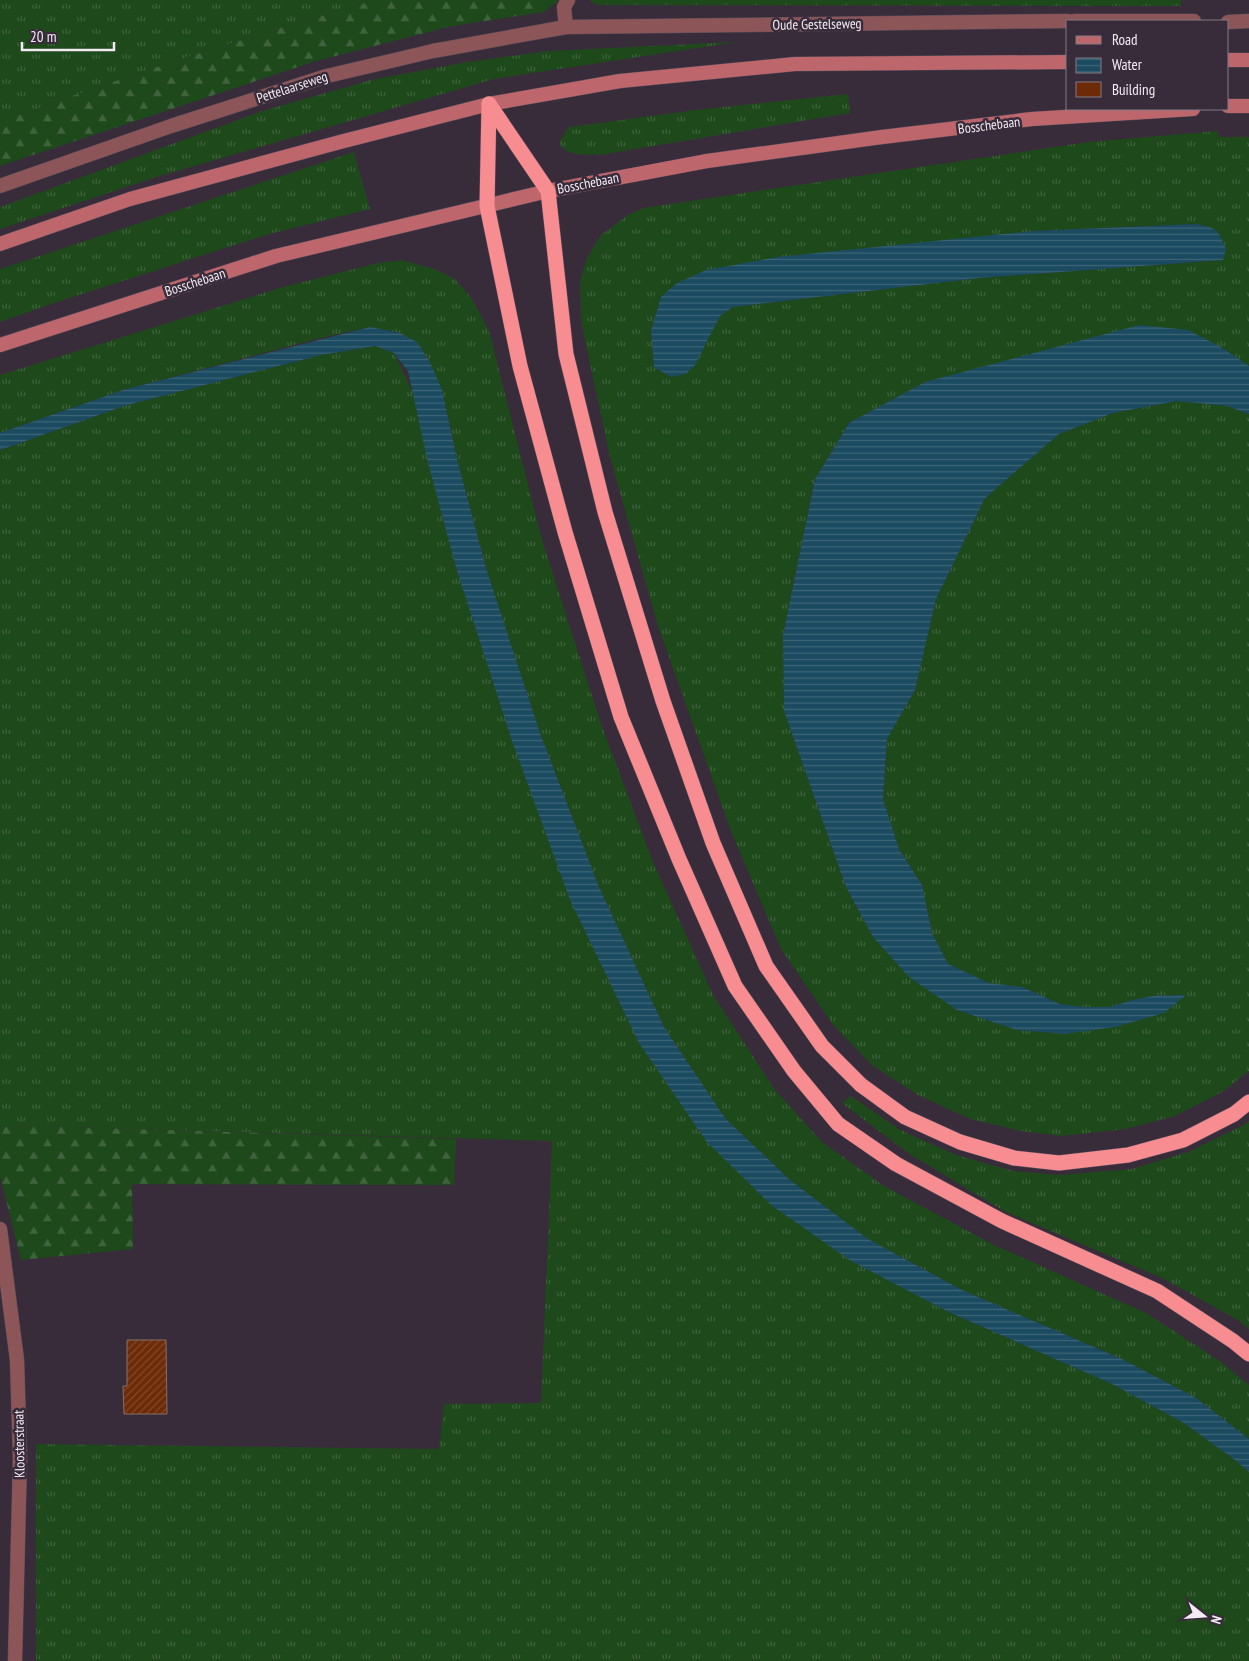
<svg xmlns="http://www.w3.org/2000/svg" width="1249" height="1661" viewBox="0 0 1249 1661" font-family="'PT Sans Narrow',sans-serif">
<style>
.grass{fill:url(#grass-tufts);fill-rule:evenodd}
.forest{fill:url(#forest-firs)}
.water{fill:url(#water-rules)}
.building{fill:url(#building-hatch);stroke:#857067}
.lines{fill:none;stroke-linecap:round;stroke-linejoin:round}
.minor-casing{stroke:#564b58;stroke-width:15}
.secondary-casing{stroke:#564b58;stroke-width:15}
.motorway-casing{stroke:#564b58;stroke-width:16}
.minor{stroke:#8c5557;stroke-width:14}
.secondary{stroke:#bd676c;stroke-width:14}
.motorway{stroke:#f78c91;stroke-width:15}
.labels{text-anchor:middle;stroke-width:5;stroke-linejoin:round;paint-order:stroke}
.street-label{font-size:14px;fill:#f3ebf4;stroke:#382c3a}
</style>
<defs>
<pattern id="grass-tufts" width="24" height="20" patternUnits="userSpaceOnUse" patternTransform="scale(1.25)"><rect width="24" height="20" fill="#1e491b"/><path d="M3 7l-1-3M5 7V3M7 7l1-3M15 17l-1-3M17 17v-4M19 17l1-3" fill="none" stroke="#3f633d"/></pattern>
<pattern id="forest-firs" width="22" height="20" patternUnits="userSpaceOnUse" patternTransform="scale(1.25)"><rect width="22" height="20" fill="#1e491b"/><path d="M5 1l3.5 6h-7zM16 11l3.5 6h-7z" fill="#3f633d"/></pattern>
<pattern id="water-rules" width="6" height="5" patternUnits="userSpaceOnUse" patternTransform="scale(1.25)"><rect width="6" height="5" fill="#1b4b60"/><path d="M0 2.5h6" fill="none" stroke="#3d6577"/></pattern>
<pattern id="building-hatch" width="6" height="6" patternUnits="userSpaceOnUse" patternTransform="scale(1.25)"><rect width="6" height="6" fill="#6c2a07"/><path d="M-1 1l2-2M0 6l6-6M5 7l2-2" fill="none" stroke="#81492c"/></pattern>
</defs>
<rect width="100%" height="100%" fill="#382c3a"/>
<g class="grass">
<path d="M0,0H376C249,36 124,76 0,122Z"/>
<polygon points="589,0 1181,0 1180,6 597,5"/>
<polygon points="737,42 494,79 153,178 0,229 0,207 262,111 371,80 467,62 548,51"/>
<path d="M848,94L850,113L600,155C585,154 567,157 559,143L569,127L696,110Z"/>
<path d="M1218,131L1219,137H1249V366L1221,347L925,382L849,423L815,479L783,635L784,711L846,887L873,937L957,1010L1018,1030L1065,1034L1185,995L1153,996L1132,1000L1110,1007H1081L1060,1004L1022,987L989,983L948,964L932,933L922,885L899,849L883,799L887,739L915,690L936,599L985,498L1059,434L1113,413L1177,401L1227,406L1249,414V1071L1222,1092L1175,1116L1126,1129L1061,1136L1021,1131L970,1119L918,1095L873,1066L834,1026L781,949L731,831L658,626L610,457L581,321L580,281L587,258L601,235L628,215L643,208L1088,142ZM1196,224L1210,227L1226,249L1222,260L979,278L733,307L720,316L712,331L671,377L654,367L651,331L661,297L677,283L1034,231Z"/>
<polygon points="354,152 370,209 269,234 51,304 0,322 0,269"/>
<polygon points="402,260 434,269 455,279 472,299 489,331 542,540 601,724 653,862 713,995 775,1090 822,1142 884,1186 994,1245 1146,1313 1221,1362 1249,1385 1249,1439 1196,1398 1124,1360 962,1290 868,1239 790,1180 725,1118 664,1027 599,887 540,733 486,568 457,459 442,390 400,333 370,327 317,339 123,390 0,433 0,375 283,287 378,263"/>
<polygon points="375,346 394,353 414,395 457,571 639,1043 851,1261 951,1313 1112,1384 1184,1423 1235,1460 1249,1472 1249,1661 36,1661 36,1444 439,1449 444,1404 541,1403 552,1141 0,1125 0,450 127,405 321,355"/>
<polygon points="851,1096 900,1130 956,1155 1013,1171 1059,1175 1132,1169 1188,1152 1242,1126 1249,1121 1249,1329 1238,1320 1162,1278 1006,1212 908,1153 842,1103"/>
</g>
<g class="forest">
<path d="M376,0H559L544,12L452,26L316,61L0,166V122C124,76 249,36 376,0Z"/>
<polygon points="0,1125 456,1139 454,1185 132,1184 133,1249 21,1260 0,1176"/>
</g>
<g class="water">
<path d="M1196,224C1217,228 1218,229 1226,249L1223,260L979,278L733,307L720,316L695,365L686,374L671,377L654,367L651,331L661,297L677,283L706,270L777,257L1034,231Z"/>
<polygon points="1139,325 1188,330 1221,347 1249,366 1249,414 1227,406 1177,401 1113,413 1059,434 985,498 936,599 915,690 887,739 883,799 899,849 922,885 932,933 948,964 989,983 1022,987 1060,1004 1081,1007 1110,1007 1132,1000 1153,996 1186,995 1164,1013 1115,1027 1065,1034 1017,1030 957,1010 909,977 873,937 846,887 784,711 783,635 815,479 849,423 925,382"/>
<polygon points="370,327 400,333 417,342 430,362 442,390 457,459 486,568 540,733 599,887 664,1027 725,1118 790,1180 868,1239 962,1290 1124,1360 1196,1398 1249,1439 1249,1472 1235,1460 1184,1423 1112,1384 951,1313 851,1261 771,1205 706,1141 639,1043 570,900 512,741 457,571 428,463 408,371 394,353 375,346 321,355 127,405 0,450 0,433 123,390"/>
</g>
<polygon class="building" points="127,1340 166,1340 167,1414 124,1414 123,1386 127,1386"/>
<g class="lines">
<defs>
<g id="minor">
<polyline points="1074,21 1194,21"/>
<polyline points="1228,22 1249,21"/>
<polyline points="566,27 564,7 568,0"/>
<polyline points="0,186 171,126 327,76 433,51 566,27 1068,21"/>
<polyline points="0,1229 17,1360 20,1458 15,1661"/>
</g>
<g id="secondary">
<polyline points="1228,60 1249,60"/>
<polyline points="1228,106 1249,106"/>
<polyline points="0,244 130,199 340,142 489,104 620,81 795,64 1068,62"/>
<polyline points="0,345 276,256 548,191 707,161 882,137 1032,119 1193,109"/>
</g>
<g id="motorway">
<polyline points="489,104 487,206 520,366 565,532 621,717 679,859 735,986 794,1071 838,1124 896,1164 1002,1221 1157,1291 1233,1341 1249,1354"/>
<polyline points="489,104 548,191 566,354 605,512 663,701 713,843 766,966 822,1046 861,1085 905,1117 960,1142 1014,1158 1059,1163 1128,1155 1183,1140 1234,1114 1249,1102"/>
</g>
</defs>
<use href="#minor" class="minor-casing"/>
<use href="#secondary" class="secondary-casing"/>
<use href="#motorway" class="motorway-casing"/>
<use href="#minor" class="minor"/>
<use href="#secondary" class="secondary"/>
<use href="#motorway" class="motorway"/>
</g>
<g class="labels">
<g class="street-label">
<text transform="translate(817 24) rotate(-1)" y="5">Oude Gestelseweg</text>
<text transform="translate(292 87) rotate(-18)" y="5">Pettelaarseweg</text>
<text transform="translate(989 125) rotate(-7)" y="5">Bosschebaan</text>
<text transform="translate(588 183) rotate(-11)" y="5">Bosschebaan</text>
<text transform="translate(195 282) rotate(-18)" y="5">Bosschebaan</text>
<text transform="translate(19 1444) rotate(-91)" y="5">Kloosterstraat</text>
</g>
</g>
<rect x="1066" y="20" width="162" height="90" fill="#382c3a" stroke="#837884"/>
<rect x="1076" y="36" width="25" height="8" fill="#bd676c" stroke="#837884"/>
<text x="1112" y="45" font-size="15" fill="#f3ebf4">Road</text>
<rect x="1076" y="58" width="25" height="15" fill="url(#water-rules)" stroke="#837884"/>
<text x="1112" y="70" font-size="15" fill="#f3ebf4">Water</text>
<rect x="1076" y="82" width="25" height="15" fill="#6c2a07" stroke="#837884"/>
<text x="1112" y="95" font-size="15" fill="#f3ebf4">Building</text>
<g transform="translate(1204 1616) rotate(107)" stroke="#382c3a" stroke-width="4" paint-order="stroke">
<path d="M0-4L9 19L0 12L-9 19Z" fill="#f3ebf4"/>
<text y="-8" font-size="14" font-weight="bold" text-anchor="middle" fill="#f3ebf4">N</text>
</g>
<path d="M22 42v8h92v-8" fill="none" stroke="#f3ebf4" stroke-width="2.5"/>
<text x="30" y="42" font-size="15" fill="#f3ebf4" stroke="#382c3a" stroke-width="4" paint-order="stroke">20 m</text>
</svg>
